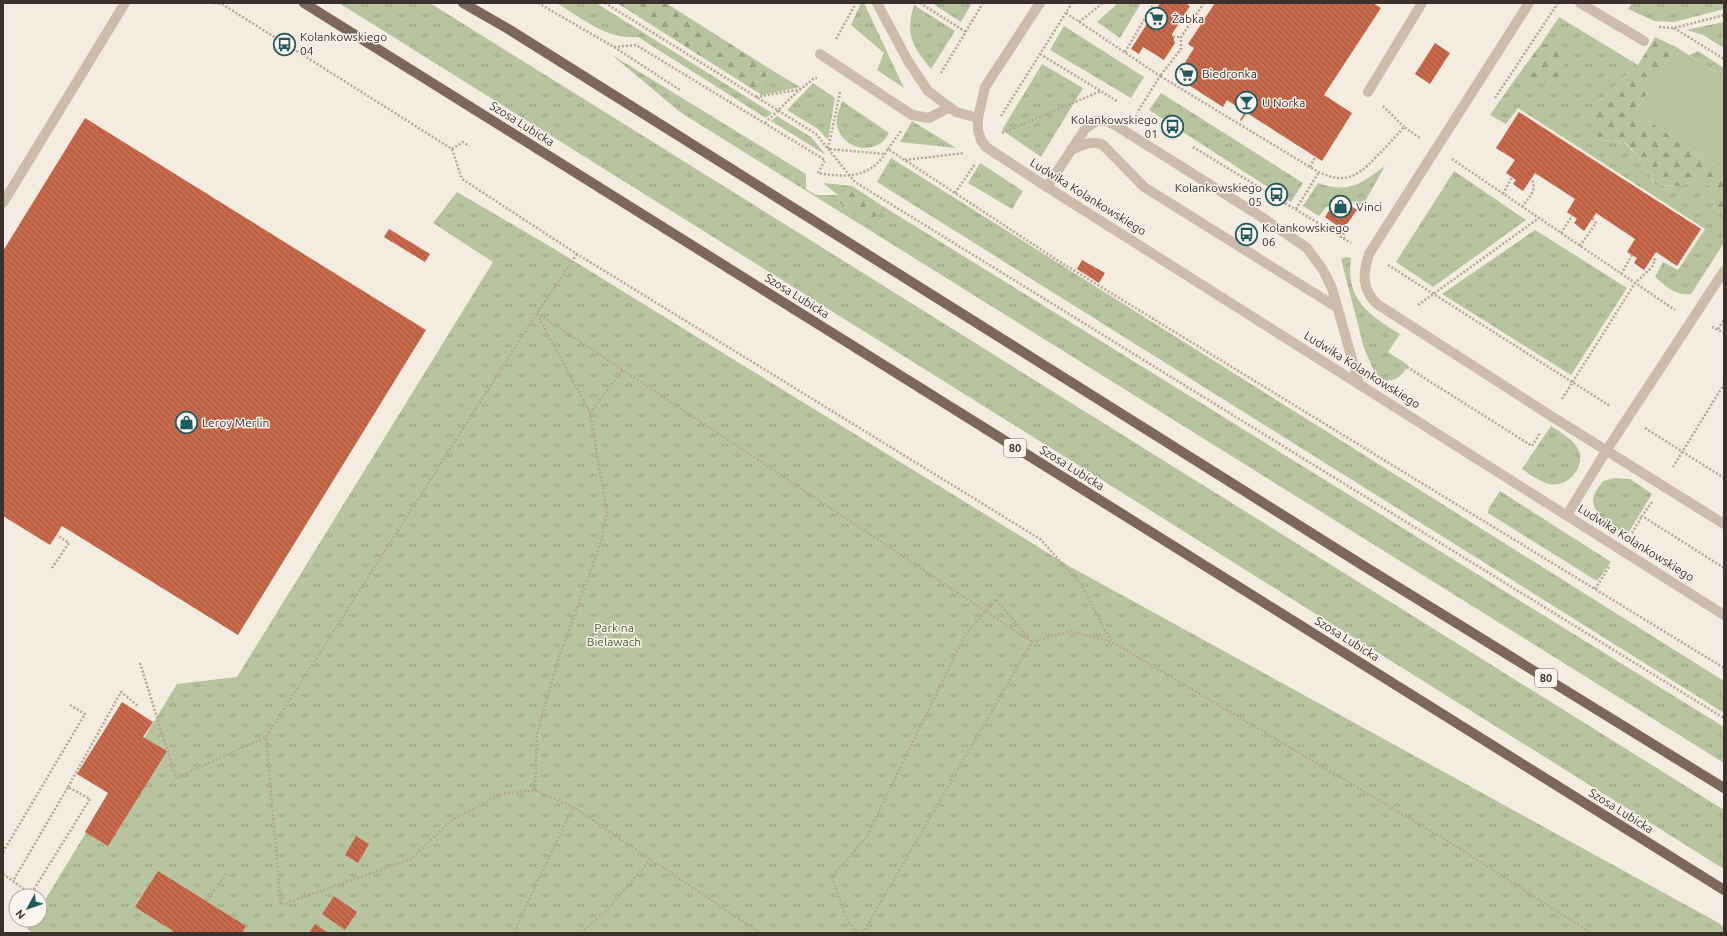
<svg xmlns="http://www.w3.org/2000/svg" width="1727" height="936" viewBox="0 0 1727 936" font-family="Ubuntu,sans-serif">
<style>
.grass{fill:url(#grass-tufts)}
.forest{fill:url(#forest-firs)}
.pitch{fill:#b8c4a0}
.building{fill:url(#building-back-hatch)}
.lines{fill:none;stroke-linecap:round;stroke-linejoin:round}
.path{stroke:#b9a596;stroke-width:2.5;stroke-dasharray:2 2;stroke-linecap:butt}
.minor{stroke:#cdbbac;stroke-width:10}
.major{stroke:#7d675c;stroke-width:10}
.labels{text-anchor:middle;stroke-width:3;stroke-linejoin:round;paint-order:stroke}
.shield{fill:#fbf5ee;stroke:#756b66;stroke-width:1}
.shield-label{font-size:11px;font-weight:bold;fill:#3b302b}
.poi-label{font-size:12px;fill:#3b302b;stroke:#fbf5ee;text-anchor:start}
.street-label{font-size:12px;fill:#3b302b;stroke:#fbf5ee}
.park-label{font-size:12px;fill:#4a5a2e;stroke:#fbf5ee}
</style>
<defs>
<pattern id="grass-tufts" width="24" height="20" patternUnits="userSpaceOnUse"><rect width="24" height="20" fill="#b8c4a0"/><path d="M3 7l-1-3M5 7V3M7 7l1-3M15 17l-1-3M17 17v-4M19 17l1-3" fill="none" stroke="#97a083"/></pattern>
<pattern id="forest-firs" width="22" height="20" patternUnits="userSpaceOnUse"><rect width="22" height="20" fill="#b8c4a0"/><path d="M5 1l3.5 6h-7zM16 11l3.5 6h-7z" fill="#97a083"/></pattern>
<pattern id="building-back-hatch" width="6" height="6" patternUnits="userSpaceOnUse"><rect width="6" height="6" fill="#c8694b"/><path d="M-1 5l2 2M0 0l6 6M5-1l2 2" fill="none" stroke="#a4573f"/></pattern>
</defs>
<rect width="100%" height="100%" fill="#f4ebe1"/>
<g class="grass">
<polygon points="339,3 430,3 1724,810 1724,869"/>
<path d="M557,3H596L772,113L766,118L638,37C608,40 581,18 557,3Z"/>
<polygon points="861,3 864,3 904,88 877,70 884,53 851,25"/>
<polygon points="932,3 972,3 961,22"/>
<polygon points="1118,3 1141,3 1120,38 1097,22"/>
<polygon points="1632,3 1724,3 1724,9 1674,22 1654,21 1628,9"/>
<path d="M914,5L955,31L931,69C912,46 905,34 914,5Z"/>
<path d="M1559,17L1638,65L1596,104L1600,140L1624,142L1641,160L1656,185L1680,186L1697,180L1710,186L1715,208L1724,216V243L1691,294C1675,296 1667,287 1655,277L1663,262L1678,270L1705,229L1518,108L1506,124L1490,115L1518,75L1523,79L1559,44H1541Z"/>
<polygon points="1724,22 1724,48 1703,35 1686,30"/>
<polygon points="1064,26 1144,77 1131,98 1050,50"/>
<polygon points="1698,51 1724,68 1724,77 1689,55"/>
<polygon points="612,55 806,174 806,189 816,195 838,195 823,183 852,186 839,202 871,226 881,205 1724,727 1724,763 680,112"/>
<polygon points="1042,64 1083,88 1041,157 1002,130"/>
<polygon points="770,69 800,87 762,95 757,92"/>
<polygon points="813,83 835,98 828,140 818,129 787,110"/>
<polygon points="1161,93 1303,183 1291,202 1149,110"/>
<path d="M842,101L889,133C878,157 841,150 837,125C835,118 840,108 842,101Z"/>
<polygon points="777,116 811,137 826,155 771,121"/>
<polygon points="912,121 956,148 900,142"/>
<polygon points="891,158 1724,681 1724,713 877,182"/>
<polygon points="980,163 1023,191 1012,209 968,183"/>
<path d="M1385,166L1362,207L1349,200L1326,207L1319,216L1303,206L1318,183C1349,194 1361,184 1385,166Z"/>
<polygon points="1454,171 1526,220 1433,287 1396,262"/>
<polygon points="457,192 551,247 1069,566 1717,922 1724,927 1724,933 33,933 27,929 33,920 40,920 40,908 177,684 237,677 493,262 433,223"/>
<polygon points="1535,230 1627,288 1571,375 1442,294"/>
<path d="M1346,257L1351,258C1345,299 1369,315 1400,334L1388,352L1408,365C1403,376 1393,384 1381,379L1373,369L1364,348L1341,259Z"/>
<path d="M1551,426C1561,433 1577,441 1580,454C1583,472 1563,490 1546,483C1538,480 1529,474 1522,469Z"/>
<path d="M1615,478L1630,479L1652,494L1627,535C1615,527 1593,517 1593,500C1593,493 1600,486 1603,481Z"/>
<polygon points="1500,491 1611,562 1597,581 1488,513 1489,508"/>
</g>
<g class="forest">
<polygon points="617,3 666,3 770,69 757,92"/>
<polygon points="1655,37 1676,47 1635,112 1724,171 1724,216 1715,208 1710,186 1697,180 1680,186 1656,185 1641,160 1625,142 1600,140 1590,124 1596,104 1638,65"/>
<polygon points="1541,44 1559,44 1566,57 1562,74 1545,83 1523,79 1518,75"/>
<polygon points="852,186 881,205 871,227 839,202"/>
</g>
<polygon class="pitch" points="1676,47 1724,77 1724,171 1635,112"/>
<g class="building">
<polygon points="1160,3 1185,3 1190,6 1172,34 1175,43 1164,60 1143,47 1139,54 1131,49"/>
<polygon points="1215,3 1373,3 1381,8 1324,95 1352,113 1322,161 1247,113 1241,121 1240,120 1245,112 1227,100 1223,107 1176,77 1194,48 1188,44"/>
<polygon points="1435,43 1450,53 1430,84 1415,74"/>
<polygon points="1519,112 1701,229 1677,266 1656,252 1644,270 1634,263 1637,258 1627,252 1635,239 1596,213 1584,231 1574,223 1577,219 1567,212 1575,199 1535,173 1523,191 1513,184 1516,180 1506,173 1515,160 1496,148"/>
<polygon points="85,118 426,330 238,635 62,526 50,545 3,516 3,251"/>
<polygon points="1349,205 1357,210 1347,224 1339,227 1325,217 1330,209"/>
<polygon points="389,229 430,254 425,262 384,237"/>
<polygon points="1082,260 1105,273 1099,283 1077,269"/>
<polygon points="122,702 153,722 143,737 167,751 108,846 85,832 108,793 77,774"/>
<polygon points="356,836 369,844 358,863 345,855"/>
<polygon points="158,871 246,926 242,933 172,933 173,931 135,907"/>
<polygon points="334,896 357,912 345,930 322,914"/>
<polygon points="315,924 328,933 309,933"/>
</g>
<g class="lines">
<g class="path">
<polyline points="214,3 222,4 452,149 463,142 469,146"/>
<polyline points="538,3 614,47 680,90"/>
<polyline points="605,3 816,134 855,182 1724,718"/>
<polyline points="920,3 966,32"/>
<path d="M1204,3L1181,37V49L1160,76L1310,167C1340,185 1354,181 1377,156C1386,147 1395,137 1404,127L1420,138"/>
<polyline points="1066,13 1160,76 1137,113"/>
<polyline points="1079,22 1103,3"/>
<polyline points="1659,27 1674,28 1724,15"/>
<polyline points="1674,28 1724,59"/>
<polyline points="1173,37 1181,37"/>
<polyline points="836,39 856,3"/>
<path d="M614,47L636,45L825,160L818,173C847,178 872,178 888,149L1057,260L1724,668"/>
<polyline points="1125,52 1154,3"/>
<polyline points="1040,54 1117,101"/>
<polyline points="941,73 983,3"/>
<polyline points="840,92 828,149 885,154"/>
<polyline points="756,97 801,89 813,79 817,78"/>
<polyline points="1495,98 1558,3"/>
<polyline points="1383,106 1404,127"/>
<polyline points="1001,116 1072,3"/>
<polyline points="765,123 800,89"/>
<polyline points="1002,133 1101,91"/>
<polyline points="1193,147 1351,243"/>
<polyline points="452,149 462,179 577,254 1040,539 1080,583 1111,641"/>
<polyline points="888,149 901,131"/>
<polyline points="1452,159 1675,310"/>
<polyline points="905,160 964,153"/>
<polyline points="1310,167 1315,157"/>
<polyline points="955,193 975,164"/>
<polyline points="1503,194 1512,177"/>
<path d="M1522,207C1529,197 1537,191 1532,179"/>
<polyline points="1296,209 1319,172"/>
<polyline points="1343,225 1344,238"/>
<polyline points="1561,233 1572,216"/>
<polyline points="1580,246 1596,223 1592,218"/>
<polyline points="577,254 537,313 266,737 281,905 411,859 453,819 502,794 535,790 573,807 760,933"/>
<polyline points="1388,265 1610,406"/>
<polyline points="1621,274 1632,255"/>
<polyline points="1418,305 1539,218"/>
<polyline points="537,313 1032,642"/>
<polyline points="1712,327 1724,333"/>
<polyline points="1718,329 1724,320"/>
<polyline points="1407,367 1532,446 1540,433"/>
<polyline points="1562,399 1635,283 1652,267 1655,260 1652,257"/>
<polyline points="590,413 623,370"/>
<polyline points="1645,428 1724,478"/>
<polyline points="1673,467 1724,384"/>
<polyline points="1652,502 1642,516 1724,568"/>
<polyline points="1632,533 1642,516"/>
<polyline points="52,568 69,543 57,535"/>
<polyline points="1595,589 1609,567"/>
<polyline points="140,663 176,778 266,737"/>
<polyline points="68,787 121,692 138,706"/>
<polyline points="535,790 537,733 559,657 601,542 607,512 590,413 537,314"/>
<polyline points="3,852 85,714 70,705"/>
<polyline points="3,874 31,894 90,799 68,787 13,881"/>
<polyline points="206,901 228,872"/>
<polyline points="517,933 517,925 573,807"/>
<polyline points="581,933 608,909 650,860"/>
<polyline points="857,933 846,918 832,877 866,838 965,635 996,599 1029,639"/>
<polyline points="863,933 1032,642 1071,631 1112,642 1451,843 1591,933"/>
</g>
<g class="minor">
<polyline points="877,3 908,61 928,91 956,112 978,118"/>
<polyline points="1040,3 985,87 978,118 978,130 981,140 986,147 1047,187 1724,615"/>
<path d="M1529,3L1369,254C1363,274 1361,288 1377,304L1551,416L1724,524"/>
<polyline points="1580,3 1644,41"/>
<polyline points="820,54 912,115 929,118 950,107"/>
<polyline points="1368,92 1422,3"/>
<path d="M1071,150C1081,146 1092,139 1103,145L1144,187L1338,308"/>
<polyline points="1047,187 1085,129 1096,121 1107,121 1115,125 1260,216 1307,248 1323,270 1332,288 1359,384"/>
<polyline points="3,203 125,3"/>
<polyline points="1567,515 1606,451 1724,271"/>
</g>
<g class="major">
<polyline points="304,3 1724,890"/>
<polyline points="463,3 510,30 1367,568 1724,788"/>
</g>
</g>
<defs>
<symbol id="supermarket-ring" viewBox="-11 -11 22 22"><circle r="9.5" fill="#fbf5ee" stroke="#1f5a5e" stroke-width="1.5"/><path d="M-6-5.5h2.5l.6 2H6L4.5 2H-2.5L-4.4-4H-6ZM-1.5 3.2a1.3 1.3 0 1 0 .1 0ZM3 3.2a1.3 1.3 0 1 0 .1 0Z" fill="#1f5a5e"/></symbol>
<symbol id="bus-ring" viewBox="-11 -11 22 22"><circle r="9.5" fill="#fbf5ee" stroke="#1f5a5e" stroke-width="1.5"/><path d="M-5-6H5V4H4V6H2V4H-2V6H-4V4H-5ZM-3.5-4V0h7V-4ZM-3.5 1.2v1.5H-2V1.2ZM2 1.2v1.5H3.5V1.2Z" fill="#1f5a5e"/></symbol>
<symbol id="bar-ring" viewBox="-11 -11 22 22"><circle r="9.5" fill="#fbf5ee" stroke="#1f5a5e" stroke-width="1.5"/><path d="M-6-5H6L.8 .8V4.5H3.5V6h-7V4.5H-.8V.8Z" fill="#1f5a5e"/></symbol>
<symbol id="shop-ring" viewBox="-11 -11 22 22"><circle r="9.5" fill="#fbf5ee" stroke="#1f5a5e" stroke-width="1.5"/><path d="M-5-2.5h2.3a2.7 3.5 0 0 1 5.4 0H5L5.5 6h-11ZM-1.5-2.5h3a1.5 2.3 0 0 0-3 0Z" fill="#1f5a5e"/></symbol>
</defs>
<g fill-rule="evenodd">
<use href="#supermarket-ring" x="1144" y="6" width="25" height="25"/>
<use href="#bus-ring" x="272" y="32" width="25" height="25"/>
<use href="#supermarket-ring" x="1174" y="62" width="25" height="25"/>
<use href="#bar-ring" x="1234" y="90" width="25" height="25"/>
<use href="#bus-ring" x="1160" y="114" width="25" height="25"/>
<use href="#bus-ring" x="1264" y="182" width="25" height="25"/>
<use href="#shop-ring" x="1328" y="194" width="25" height="25"/>
<use href="#bus-ring" x="1234" y="222" width="25" height="25"/>
<use href="#shop-ring" x="174" y="410" width="25" height="25"/>
</g>
<g class="labels">
<g class="shield">
<rect x="1004" y="439" width="22" height="18" rx="3"/>
<rect x="1535" y="669" width="22" height="18" rx="3"/>
</g>
<g class="shield-label">
<text x="1015" y="452">80</text>
<text x="1546" y="682">80</text>
</g>
<g class="poi-label">
<text x="1172" y="23">Żabka</text>
<text x="300" y="41">Kolankowskiego<tspan x="300" dy="14">04</tspan></text>
<text x="1202" y="78">Biedronka</text>
<text x="1262" y="107">U Norka</text>
<text x="1158" y="124" text-anchor="end">Kolankowskiego<tspan x="1158" dy="14">01</tspan></text>
<text x="1262" y="192" text-anchor="end">Kolankowskiego<tspan x="1262" dy="14">05</tspan></text>
<text x="1356" y="211">Vinci</text>
<text x="1262" y="232">Kolankowskiego<tspan x="1262" dy="14">06</tspan></text>
<text x="202" y="427">Leroy Merlin</text>
</g>
<g class="street-label">
<text transform="translate(522 124) rotate(32)" y="4">Szosa Lubicka</text>
<text transform="translate(1088 197) rotate(32)" y="4">Ludwika Kolankowskiego</text>
<text transform="translate(797 296) rotate(32)" y="4">Szosa Lubicka</text>
<text transform="translate(1362 370) rotate(32)" y="4">Ludwika Kolankowskiego</text>
<text transform="translate(1072 468) rotate(32)" y="4">Szosa Lubicka</text>
<text transform="translate(1636 543) rotate(32)" y="4">Ludwika Kolankowskiego</text>
<text transform="translate(1347 639) rotate(32)" y="4">Szosa Lubicka</text>
<text transform="translate(1621 811) rotate(32)" y="4">Szosa Lubicka</text>
</g>
<g class="park-label">
<text x="614" y="632">Park na<tspan x="614" dy="14">Bielawach</tspan></text>
</g>
</g>
<rect width="1727" height="936" fill="none" stroke="#3b302b" stroke-width="8"/>
<g transform="translate(28 908) rotate(230)"><circle r="19" fill="#fbf5ee" stroke="#aea6a0"/>
<path d="M0-3L7 15L0 10L-7 15Z" fill="#1f5a5e"/>
<text y="-6" font-size="11" font-weight="bold" text-anchor="middle" fill="#3b302b">N</text>
</g>
</svg>
